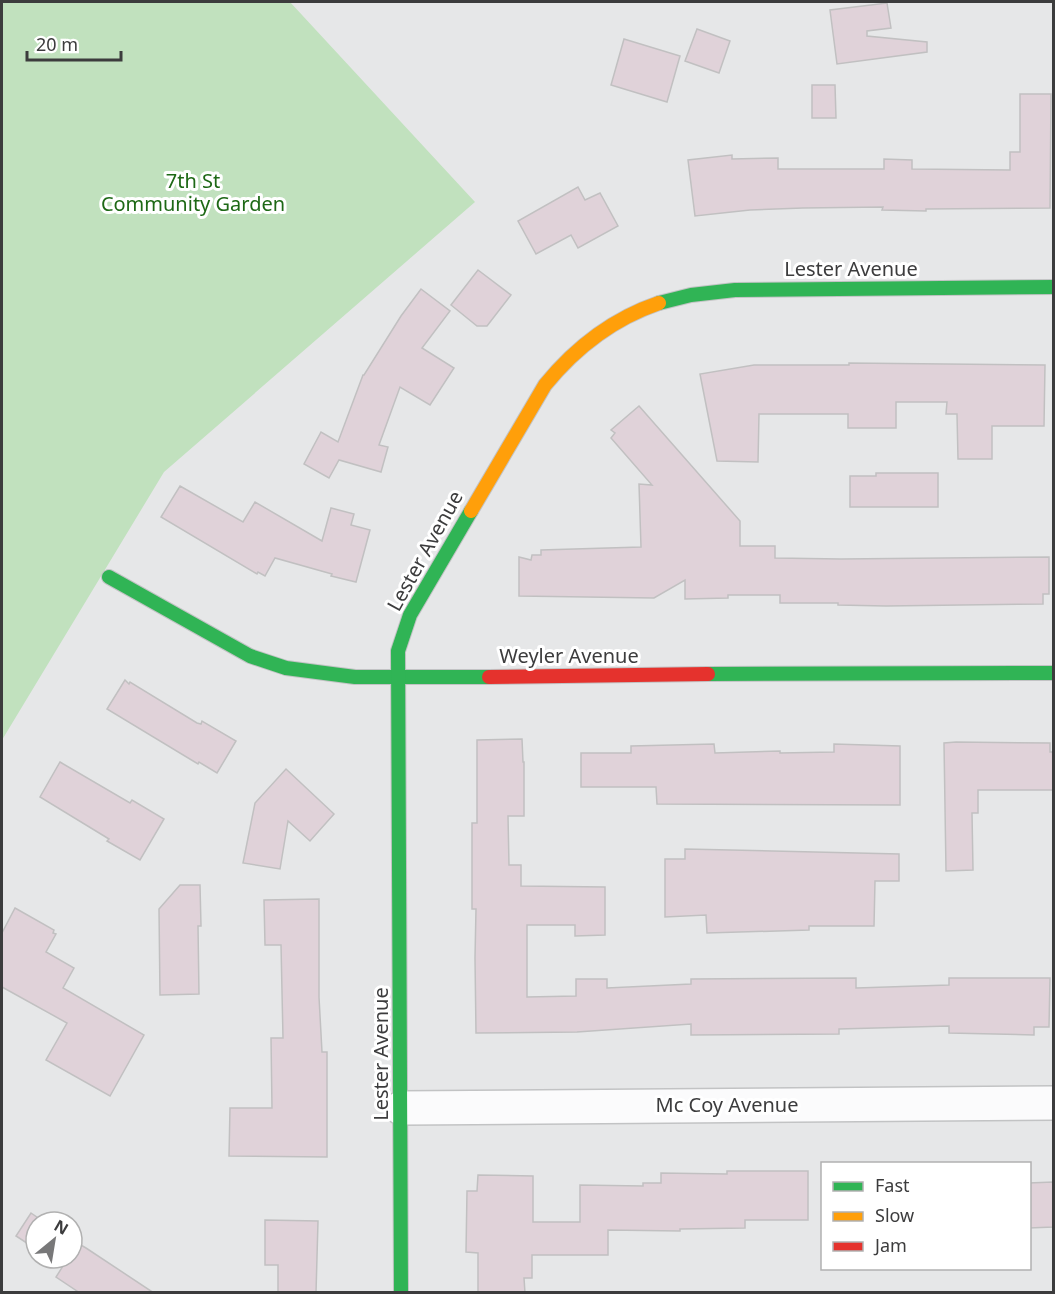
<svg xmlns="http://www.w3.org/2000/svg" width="1055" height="1294" viewBox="0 0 1055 1294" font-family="'Noto Sans',sans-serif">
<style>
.green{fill:#c1e1be}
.building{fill:#e0d2d9;stroke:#c1c0c1;stroke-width:1.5}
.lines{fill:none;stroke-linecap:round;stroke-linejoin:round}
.street-casing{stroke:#c2c3c4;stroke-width:36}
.fast-casing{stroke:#c2c3c4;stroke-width:16}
.slow-casing{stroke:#c2c3c4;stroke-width:16}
.jam-casing{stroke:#c2c3c4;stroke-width:16}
.street{stroke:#fbfbfc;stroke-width:33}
.fast{stroke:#30b455;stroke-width:14}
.slow{stroke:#ff9f0a;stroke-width:14}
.jam{stroke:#e5322d;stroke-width:14}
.labels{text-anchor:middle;stroke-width:6;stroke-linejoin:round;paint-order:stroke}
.park-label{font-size:20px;fill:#1d6815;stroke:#fff}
.street-label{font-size:20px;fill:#3c3c3d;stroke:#fff}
</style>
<rect width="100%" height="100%" fill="#e6e7e8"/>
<polygon class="green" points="2,2 290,2 475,202 164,472 2,740"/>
<g class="building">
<polygon points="887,3 891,28 867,31 867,36 927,42 927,52 837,64 830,10"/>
<polygon points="697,29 730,41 719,73 685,61"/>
<polygon points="624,39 680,56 667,102 611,85"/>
<polygon points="812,85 835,85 836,118 812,118"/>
<polygon points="1020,94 1051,94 1050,208 926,209 926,211 882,210 883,207 803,208 750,210 695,216 688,160 732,155 732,159 778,158 778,169 884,169 884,159 912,160 912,169 1010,170 1010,152 1020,152"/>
<polygon points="578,187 585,200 600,193 618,226 578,248 571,235 536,254 518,221"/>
<polygon points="478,270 511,295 487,326 477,326 451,305"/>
<polygon points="421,289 450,311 422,348 454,368 430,405 400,387 379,445 388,447 381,472 339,460 329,478 304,464 321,432 338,442 363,375 364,375 401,316"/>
<polygon points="849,363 1045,365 1044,426 992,426 992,459 958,459 957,414 946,414 947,402 896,402 896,428 848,428 848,414 759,414 758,462 717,461 700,374 754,365 849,365"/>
<polygon points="639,406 740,521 740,546 775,546 775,558 841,559 1049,557 1049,594 1043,594 1043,604 886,606 838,605 838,603 780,603 780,595 728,595 728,598 685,599 685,580 654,598 519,596 519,557 531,560 532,555 541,555 541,550 641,547 639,484 652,485 611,438 615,433 611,430"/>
<polygon points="876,473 938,473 938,507 850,507 850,476 876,476"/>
<polygon points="180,486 243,522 255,502 322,541 331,508 354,514 351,525 370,530 356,582 331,576 332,574 275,558 265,576 258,572 257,574 161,517"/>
<polygon points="125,680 129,684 130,682 197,723 201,724 202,721 236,741 217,773 199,762 198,764 107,709"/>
<polygon points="522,739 523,762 524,762 524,816 508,816 509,865 521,865 521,886 605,887 605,935 575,936 575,925 527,925 527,997 576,996 576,979 607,979 607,988 691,984 691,979 856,978 856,988 949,985 949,978 1050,978 1049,1027 1034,1027 1034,1035 949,1033 949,1026 839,1029 839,1034 691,1035 691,1024 577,1032 476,1033 475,958 476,909 472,909 472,823 477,823 477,740"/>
<polygon points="956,742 1050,743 1050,752 1053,752 1053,790 978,790 978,813 972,813 973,870 946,871 944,743"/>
<polygon points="714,744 715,753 780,751 780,753 834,752 834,744 900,746 900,805 657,804 656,787 581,787 581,753 631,753 631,746"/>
<polygon points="60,762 130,803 132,800 164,819 140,860 107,841 109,839 40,797"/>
<polygon points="286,769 334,814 310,841 288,821 280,869 243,863 255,803"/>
<polygon points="685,849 899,854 899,881 875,881 874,926 809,926 809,930 707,933 706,915 665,917 665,859 685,859"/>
<polygon points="180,885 200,885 201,926 198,926 199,994 160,995 159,909"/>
<polygon points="319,899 319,997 322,1052 327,1052 327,1157 229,1156 230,1108 272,1108 271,1038 283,1038 281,945 265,945 264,900"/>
<polygon points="15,908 54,930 53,933 56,934 46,952 74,968 63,988 144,1035 110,1096 46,1060 67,1023 2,987 2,933"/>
<polygon points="727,1171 808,1171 808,1220 745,1220 745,1228 680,1229 680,1231 608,1230 608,1255 532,1255 532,1278 524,1278 525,1293 478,1293 478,1253 466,1252 467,1191 477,1191 478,1175 533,1176 533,1222 580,1222 580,1185 643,1186 643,1183 661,1183 661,1173 727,1174"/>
<polygon points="1053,1182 1053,1227 1029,1228 1029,1183"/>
<polygon points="31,1213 44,1222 36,1222 36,1249 16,1236"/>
<polygon points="265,1220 318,1221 316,1293 278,1293 278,1265 265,1265"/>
<polygon points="72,1240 86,1248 154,1293 80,1293 56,1277 63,1266 50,1258 72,1258"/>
</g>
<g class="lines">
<defs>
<polyline id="street" points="401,1108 1054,1103"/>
<g id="fast">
<polyline points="659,303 691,295 735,290 1054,287"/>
<polyline points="109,577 250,656 286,668 355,677 489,677"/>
<polyline points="708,674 1054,673"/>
<polyline points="401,1292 398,651 410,615 471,511"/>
</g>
<path id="slow" d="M471,511L545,385C576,347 612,319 659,303"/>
<polyline id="jam" points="489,677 708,674"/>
</defs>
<use href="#street" class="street-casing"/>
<use href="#fast" class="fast-casing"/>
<use href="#slow" class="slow-casing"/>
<use href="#jam" class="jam-casing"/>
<use href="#street" class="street"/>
<use href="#fast" class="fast"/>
<use href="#slow" class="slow"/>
<use href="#jam" class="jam"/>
</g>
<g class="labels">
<g class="park-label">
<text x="193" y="188">7th St<tspan x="193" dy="23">Community Garden</tspan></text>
</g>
<g class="street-label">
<text x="851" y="276">Lester Avenue</text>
<text transform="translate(425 551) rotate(-61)" y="7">Lester Avenue</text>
<text x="569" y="663">Weyler Avenue</text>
<text transform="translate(381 1054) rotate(-90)" y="7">Lester Avenue</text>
<text x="727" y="1112">Mc Coy Avenue</text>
</g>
</g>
<rect width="1055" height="1294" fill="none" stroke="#3c3c3d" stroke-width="6"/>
<rect x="821" y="1162" width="210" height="108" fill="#ffffff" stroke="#b1b1b1" stroke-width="1.5"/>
<rect x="833" y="1182" width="30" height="9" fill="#30b455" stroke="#b1b1b1" stroke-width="1.5"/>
<text x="875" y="1192" font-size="18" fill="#3c3c3d">Fast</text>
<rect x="833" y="1212" width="30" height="9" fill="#ff9f0a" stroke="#b1b1b1" stroke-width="1.5"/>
<text x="875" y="1222" font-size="18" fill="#3c3c3d">Slow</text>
<rect x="833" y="1242" width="30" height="9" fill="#e5322d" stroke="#b1b1b1" stroke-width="1.5"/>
<text x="875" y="1252" font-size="18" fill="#3c3c3d">Jam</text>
<g transform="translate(54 1240) rotate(30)"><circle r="28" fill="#ffffff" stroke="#b1b1b1" stroke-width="1.5"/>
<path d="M0-4.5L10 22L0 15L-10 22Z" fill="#787879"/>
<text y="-9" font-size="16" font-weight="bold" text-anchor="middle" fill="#3c3c3d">N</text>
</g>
<path d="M27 51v9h94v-9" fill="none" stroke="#3c3c3d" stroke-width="3"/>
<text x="36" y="51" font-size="18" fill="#3c3c3d" stroke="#ffffff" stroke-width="4.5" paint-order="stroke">20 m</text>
</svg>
